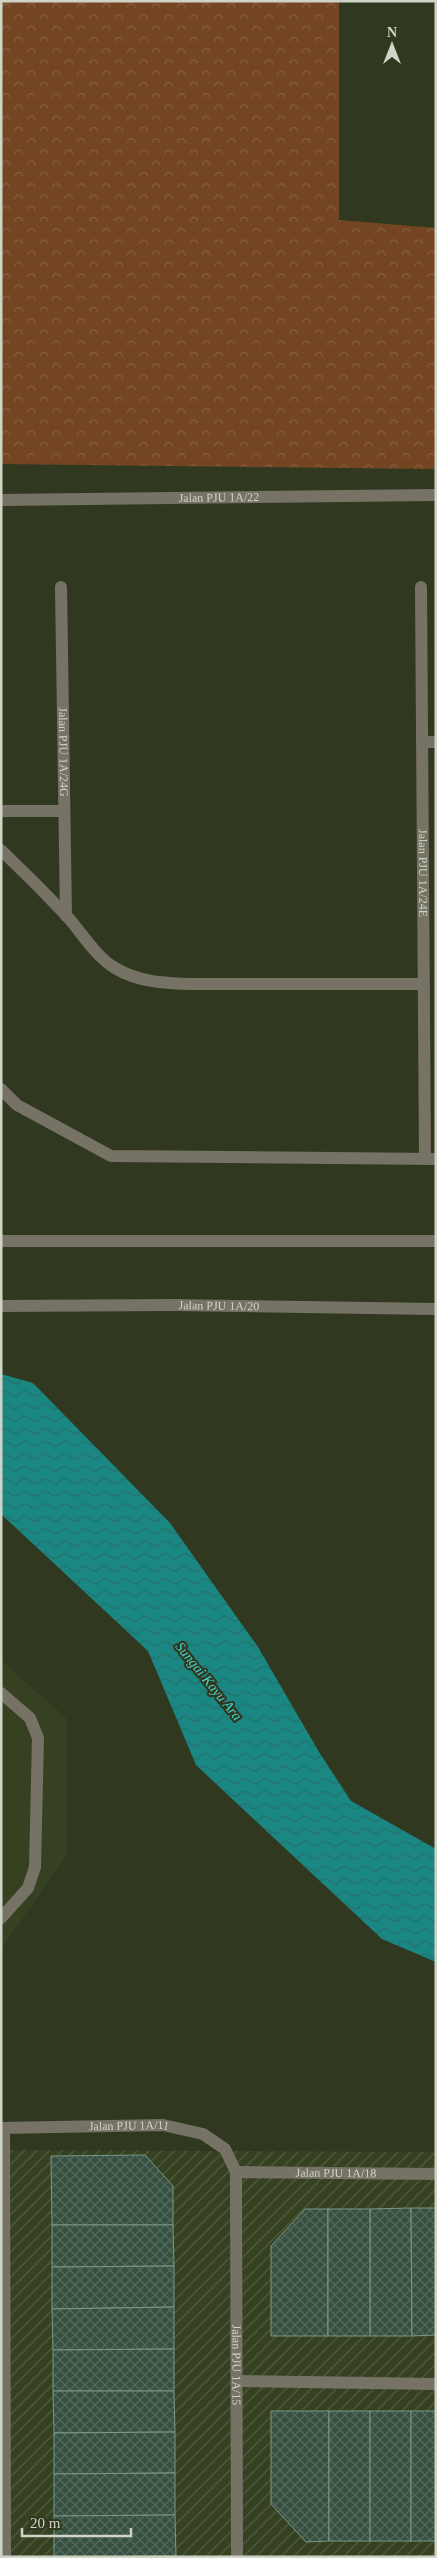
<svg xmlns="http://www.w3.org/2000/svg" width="437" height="2558" viewBox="0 0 437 2558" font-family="'Times New Roman',serif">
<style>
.built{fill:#364121}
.industrial{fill:url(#industrial-furrows)}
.park{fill:url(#park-crowns)}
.water{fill:url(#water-waves)}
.building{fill:url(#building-cross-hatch);stroke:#7b9886}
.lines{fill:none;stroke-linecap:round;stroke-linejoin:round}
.minor{stroke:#767266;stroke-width:12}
.labels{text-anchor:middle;stroke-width:4.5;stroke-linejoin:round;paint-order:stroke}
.street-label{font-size:12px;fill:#cfd5c6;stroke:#303920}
.water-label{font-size:14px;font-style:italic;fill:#44d7d2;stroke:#303920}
</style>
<defs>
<pattern id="industrial-furrows" width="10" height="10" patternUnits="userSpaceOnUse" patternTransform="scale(1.25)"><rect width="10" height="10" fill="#364121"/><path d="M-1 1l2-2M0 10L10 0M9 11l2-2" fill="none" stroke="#525c40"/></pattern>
<pattern id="park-crowns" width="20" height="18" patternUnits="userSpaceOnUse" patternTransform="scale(1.25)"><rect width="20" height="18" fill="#744522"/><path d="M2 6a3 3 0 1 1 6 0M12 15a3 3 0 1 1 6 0" fill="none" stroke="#875f41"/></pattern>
<pattern id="water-waves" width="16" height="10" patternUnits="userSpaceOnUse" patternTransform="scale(1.25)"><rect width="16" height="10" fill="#1a8783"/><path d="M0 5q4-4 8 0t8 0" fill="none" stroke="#276e6a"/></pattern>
<pattern id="building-cross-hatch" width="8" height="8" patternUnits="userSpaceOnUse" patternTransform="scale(1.25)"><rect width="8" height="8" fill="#375141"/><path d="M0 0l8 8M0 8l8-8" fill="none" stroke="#53695b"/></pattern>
</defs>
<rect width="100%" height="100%" fill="#303920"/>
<polygon class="built" points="1,1660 66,1718 67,1855 1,1949"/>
<polygon class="industrial" points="1,2150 436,2152 436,2557 1,2557"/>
<polygon class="park" points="1,1 339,1 339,220 436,228 436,469 1,464"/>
<polygon class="water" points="1,1374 33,1383 170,1523 258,1647 319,1752 351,1801 436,1849 436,1962 382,1939 196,1765 148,1651 1,1514"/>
<g class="building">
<polygon points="145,2155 173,2186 173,2225 52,2225 51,2156"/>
<polygon points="411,2208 412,2336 370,2336 370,2209"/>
<polygon points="411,2208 436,2208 436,2335 412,2336"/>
<polygon points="305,2209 328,2209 328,2336 271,2336 271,2246"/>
<rect x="328" y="2209" width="42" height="127"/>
<polygon points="52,2225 173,2225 174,2266 52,2267"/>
<polygon points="174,2266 174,2307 52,2309 52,2267"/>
<polygon points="174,2307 174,2349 53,2350 52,2309"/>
<polygon points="174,2349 174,2391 53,2391 53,2350"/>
<polygon points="53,2391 174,2391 175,2432 54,2433"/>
<polygon points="271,2411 329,2411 329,2541 306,2542 271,2504"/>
<rect x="329" y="2411" width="41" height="130"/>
<rect x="370" y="2411" width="41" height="130"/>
<rect x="411" y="2411" width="25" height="130"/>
<polygon points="175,2432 175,2473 54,2474 54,2433"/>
<polygon points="175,2473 175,2515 54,2516 54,2474"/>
<polygon points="175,2515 176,2556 54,2557 54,2516"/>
</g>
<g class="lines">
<g class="minor">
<path id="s1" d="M1,500L436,495"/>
<path id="s2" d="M61,587L66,916"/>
<path id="s3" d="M421,587L425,1159"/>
<polyline points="422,742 436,742"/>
<polyline points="1,811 63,811"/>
<path d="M1,850C23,871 45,893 66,915C82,933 95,956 115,968C138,982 164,983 189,984H424"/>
<polyline points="1,1089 17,1105 111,1156 436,1159"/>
<polyline points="1,1241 436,1241"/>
<path id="s4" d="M1,1306L172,1305L436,1309"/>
<polyline points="1,1693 30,1718 38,1738 35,1867 28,1888 1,1918"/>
<path id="s5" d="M1,2128L163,2125L203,2134L225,2149L236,2172L237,2557"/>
<polyline points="4,2128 5,2557"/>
<path id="s6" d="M236,2172L436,2174"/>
<polyline points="237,2381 436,2384"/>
</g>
</g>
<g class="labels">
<g class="street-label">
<text dy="4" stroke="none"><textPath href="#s1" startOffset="218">Jalan PJU 1A/22</textPath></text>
<text dy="4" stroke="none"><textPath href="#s2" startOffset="165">Jalan PJU 1A/24G</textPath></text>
<text dy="4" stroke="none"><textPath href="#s3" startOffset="286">Jalan PJU 1A/24E</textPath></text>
<text dy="4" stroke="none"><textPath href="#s4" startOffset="218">Jalan PJU 1A/20</textPath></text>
<text dy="4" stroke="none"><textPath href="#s5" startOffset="128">Jalan PJU 1A/11</textPath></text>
<text dy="4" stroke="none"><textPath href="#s6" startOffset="100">Jalan PJU 1A/18</textPath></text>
<text dy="4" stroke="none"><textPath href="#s5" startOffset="448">Jalan PJU 1A/15</textPath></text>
</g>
<g class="water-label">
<text transform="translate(209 1681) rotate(51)" y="5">Sungai Kayu Ara</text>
</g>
</g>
<rect width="437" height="2558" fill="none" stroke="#cfd5c6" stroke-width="5"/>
<g transform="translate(392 45)" stroke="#303920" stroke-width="4" paint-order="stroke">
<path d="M0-4L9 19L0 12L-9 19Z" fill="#cfd5c6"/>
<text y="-8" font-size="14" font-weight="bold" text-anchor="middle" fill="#cfd5c6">N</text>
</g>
<path d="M22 2528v8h109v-8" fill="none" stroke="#cfd5c6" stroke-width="2.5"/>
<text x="30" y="2528" font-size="15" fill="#cfd5c6" stroke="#303920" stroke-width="4" paint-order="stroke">20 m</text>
</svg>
